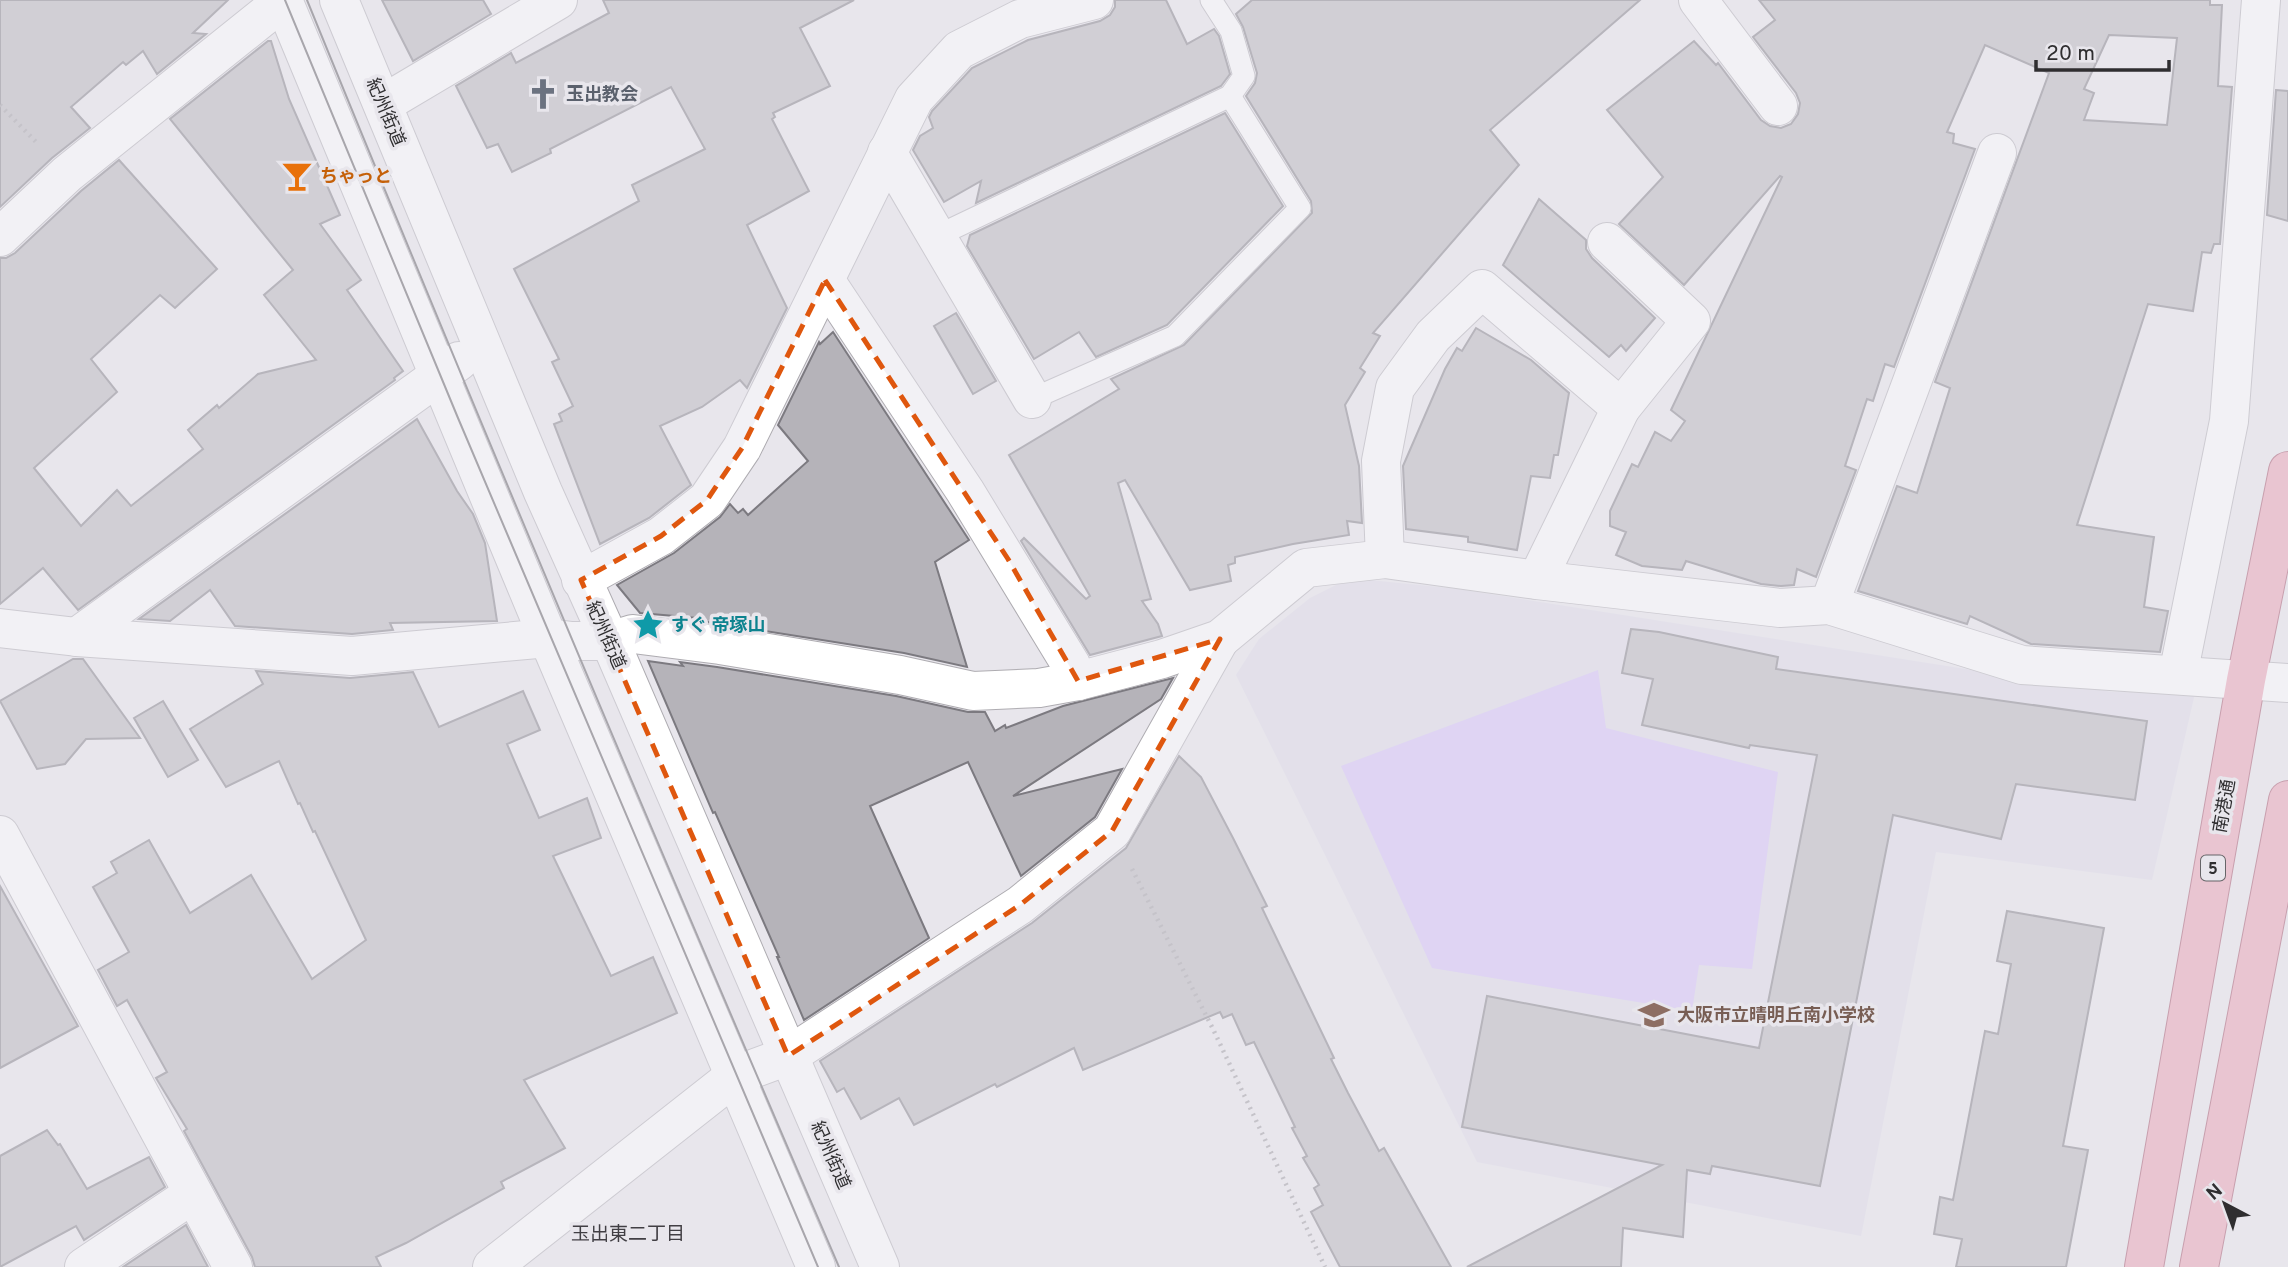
<svg xmlns="http://www.w3.org/2000/svg" width="2288" height="1267" viewBox="0 0 2288 1267" font-family="Overpass,'Noto Sans JP',sans-serif">
<style>
.built{fill:#dddae6}
.green{fill:#d4bffb}
.building{fill:#b5b3b9;stroke:#7c7a80;stroke-width:2;fill-rule:evenodd}
.lines{fill:none;stroke-linecap:round;stroke-linejoin:round}
.lane-casing{stroke:#aeacb1;stroke-width:23}
.street-casing{stroke:#aeacb1;stroke-width:40}
.primary-casing{stroke:#a14b61;stroke-width:40}
.path{stroke:#9b999d;stroke-width:4.5;stroke-dasharray:2 5;stroke-linecap:butt}
.lane{stroke:#fff;stroke-width:21}
.street{stroke:#fff;stroke-width:38}
.primary{stroke:#ec9db0;stroke-width:38}
.tram{stroke:#5c5a5d;stroke-width:2}
.marked{fill:none;stroke:#df570e;stroke-width:5;stroke-dasharray:14 9;stroke-linejoin:round}
.labels{text-anchor:middle;stroke-width:7;stroke-linejoin:round;paint-order:stroke}
.shield{fill:#e8e6ec;stroke:#666568;stroke-width:2}
.shield-label{font-size:16px;font-weight:bold;fill:#2f2e30}
.worship-label{font-size:18px;font-weight:bold;fill:#5b616d;stroke:#e8e6ec;text-anchor:start}
.street-label{font-size:18px;fill:#2f2e30;stroke:#e8e6ec}
.food-label{font-size:18px;font-weight:bold;fill:#c56008;stroke:#e8e6ec;text-anchor:start}
.culture-label{font-size:18px;font-weight:bold;fill:#0d838f;stroke:#e8e6ec;text-anchor:start}
.education-label{font-size:18px;font-weight:bold;fill:#785e54;stroke:#e8e6ec;text-anchor:start}
.neighbourhood-label{font-size:19px;fill:#413f44;stroke:#e8e6ec}
</style>
<rect width="100%" height="100%" fill="#e8e6ec"/>
<polygon class="built" points="1350,578 1458,589 2112,692 2195,693 2152,880 1936,852 1861,1236 1477,1162 1236,675 1259,639 1310,598"/>
<polygon class="green" points="1598,670 1606,728 1778,772 1752,969 1699,965 1692,1011 1432,968 1341,766"/>
<g class="building">
<polygon points="0,0 228,0 193,33 206,34 157,74 143,51 126,65 123,62 71,107 90,128 52,158 0,207"/>
<polygon points="382,0 483,0 491,14 413,61"/>
<polygon points="603,0 854,0 800,28 830,86 773,113 775,117 772,119 809,191 747,225 787,308 747,388 740,380 702,407 660,426 691,485 649,518 600,544 554,424 562,421 559,414 573,406 552,362 559,359 514,269 639,201 632,185 705,149 671,87 550,149 551,153 512,172 498,144 487,148 456,86 511,53 516,63 609,13"/>
<polygon points="1115,0 1166,0 1187,44 1214,29 1219,36 1230,74 1221,86 976,203 981,181 944,202 913,150 920,136 933,128 929,117 932,111 972,68 1028,40 1100,21 1110,15 1115,7"/>
<polygon points="1252,0 1640,0 1490,130 1519,165 1373,333 1380,336 1360,368 1365,372 1345,405 1359,466 1362,523 1347,521 1349,535 1293,544 1235,557 1235,563 1228,565 1231,581 1190,590 1125,480 1118,483 1151,599 1142,601 1158,624 1162,636 1090,655 1021,541 1024,538 1086,599 1090,596 1009,455 1119,389 1111,379 1184,345 1312,213 1311,201 1246,96 1255,83 1257,73 1243,27 1236,14"/>
<path d="M1759,0H2210V5H2222L2218,86L2232,87L2220,244H2214L2211,253L2202,252L2193,311L2148,304L2077,525L2154,537L2144,607L2168,611L2160,652L2031,644L1970,616L1967,624L1858,591L1897,486L1917,493L1950,388L1935,382L2049,73L1985,45L1947,132L1954,134L1953,143L1975,149L1894,367L1885,364L1873,401L1867,399L1845,466L1856,470L1816,577L1797,569L1794,585L1781,586L1761,584L1686,561L1682,570L1642,566L1616,555L1626,532L1610,526V511L1632,464L1638,467L1655,432L1671,441L1685,421L1671,410L1782,177L1780,176L1684,285L1619,224L1663,177L1607,110L1694,41L1716,65L1718,63L1761,120L1770,126L1781,128L1791,124L1798,114L1800,103L1796,93L1753,37L1775,20ZM2109,35L2177,38L2167,125L2084,120L2094,93L2084,89Z"/>
<polygon points="268,41 271,41 289,99 340,215 320,224 361,280 347,290 403,371 394,378 395,380 78,610 43,568 0,604 0,258 6,258 15,253 81,191 119,160 217,269 175,308 160,295 91,359 117,392 34,468 81,526 117,490 131,506 203,449 188,430 217,405 219,408 258,374 316,360 264,295 293,270 170,119"/>
<polygon points="2276,90 2288,91 2288,221 2267,215"/>
<polygon points="1225,113 1283,206 1167,325 1096,357 1079,332 1034,359 967,246 970,235"/>
<polygon points="1539,199 1586,240 1586,249 1592,258 1655,318 1626,351 1621,345 1609,357 1503,265"/>
<polygon points="956,313 996,381 973,394 934,326"/>
<polygon points="1476,328 1531,360 1569,393 1558,455 1554,455 1550,478 1531,476 1517,550 1468,542 1468,537 1406,529 1403,466 1445,369 1457,348 1462,351"/>
<polygon points="833,332 969,540 935,562 967,667 904,653 695,620 698,618 640,613 617,585 674,553 720,517 730,504 738,513 743,509 748,515 808,461 778,425 819,342 820,344"/>
<polygon points="417,419 457,491 473,514 485,543 497,621 390,623 393,630 352,634 235,626 210,590 170,621 139,619"/>
<polygon points="1631,629 1659,632 1778,657 1776,669 2147,721 2135,800 2016,784 2001,839 1893,815 1820,1186 1712,1166 1710,1174 1687,1170 1683,1237 1623,1228 1621,1267 1467,1267 1662,1165 1462,1127 1487,996 1759,1048 1817,755 1750,745 1749,748 1642,725 1653,679 1622,673"/>
<polygon points="73,659 83,659 140,738 86,739 65,764 37,769 0,701"/>
<polygon points="648,661 683,666 680,662 717,667 896,696 968,712 985,712 995,731 1005,725 1006,728 1063,706 1173,678 1161,699 1013,796 1122,769 1095,817 1021,876 968,762 870,806 929,938 804,1020 777,957 779,957 715,812 713,813"/>
<polygon points="256,671 350,678 413,672 439,727 523,691 540,730 507,744 539,818 587,798 601,838 553,856 611,976 653,957 677,1013 524,1080 565,1148 501,1182 504,1188 406,1243 376,1257 381,1267 255,1267 252,1257 184,1131 187,1129 156,1078 167,1072 127,1000 117,1006 98,970 129,952 93,887 117,873 111,862 149,840 190,913 251,875 312,979 366,940 315,831 313,832 300,803 298,804 279,761 226,787 190,729 263,684"/>
<polygon points="163,701 198,760 168,777 134,718"/>
<polygon points="1179,756 1201,777 1233,838 1267,906 1262,908 1334,1058 1331,1059 1348,1093 1379,1151 1384,1148 1451,1267 1340,1267 1311,1212 1323,1205 1314,1188 1319,1185 1303,1158 1307,1156 1292,1128 1295,1127 1254,1042 1246,1045 1232,1014 1223,1018 1220,1012 1083,1070 1074,1048 997,1087 995,1084 914,1125 899,1098 861,1119 844,1088 837,1092 820,1061 1032,923 1126,848"/>
<polygon points="0,886 78,1026 0,1068"/>
<polygon points="2007,911 2104,928 2063,1146 2088,1150 2066,1267 1956,1267 1962,1239 1934,1234 1940,1197 1953,1200 1985,1031 1998,1034 2011,964 1997,961"/>
<polygon points="47,1130 58,1145 60,1144 87,1189 149,1157 165,1187 84,1240 76,1226 0,1267 0,1156"/>
<polygon points="186,1225 208,1267 123,1267"/>
</g>
<g class="lines">
<defs>
<g id="lane">
<polyline points="937,236 1230,96 1244,76 1231,31 1211,0"/>
<polyline points="1032,399 1175,336 1300,208 1230,96"/>
</g>
<g id="street">
<polyline points="283,0 548,638 816,1267"/>
<polyline points="339,0 543,492 610,641 880,1267"/>
<polyline points="1698,0 1778,106"/>
<polyline points="383,104 558,0"/>
<polyline points="887,152 1032,399"/>
<polyline points="0,237 67,174 284,0"/>
<polyline points="1607,242 1691,321 1621,408"/>
<polyline points="825,280 965,491 1071,665 1078,681"/>
<polyline points="1385,559 1381,461 1395,388 1433,336 1482,289 1621,408 1537,580"/>
<polyline points="581,580 661,536 707,500 742,448 914,99 959,50 1020,19 1094,0"/>
<polyline points="1829,605 1997,153"/>
<polyline points="0,628 77,637 352,656 548,638 572,641 610,641 633,634 720,645 900,675 973,691 1039,688 1078,681 1162,659 1220,639 1306,568 1385,559 1537,580 1780,608 1829,605 2022,665 2288,683"/>
<polyline points="77,637 459,361"/>
<polyline points="2178,675 2229,421 2261,0"/>
<polyline points="0,835 233,1267"/>
<polyline points="84,1267 193,1194"/>
<polyline points="492,1267 736,1075 788,1056 1020,905 1112,831 1220,639"/>
</g>
<g id="primary">
<polyline points="2144,1267 2246,680 2288,471"/>
<polyline points="2199,1267 2288,800"/>
</g>
</defs>
<use href="#lane" class="lane-casing"/>
<use href="#street" class="street-casing"/>
<use href="#primary" class="primary-casing"/>
<g class="path">
<polyline points="0,105 38,144"/>
<polyline points="1132,869 1213,1029 1325,1267"/>
</g>
<use href="#lane" class="lane"/>
<use href="#street" class="street"/>
<use href="#primary" class="primary"/>
<g class="tram">
<polyline points="285,0 458,418 818,1267"/>
<path d="M307,0C480,424 658,846 839,1267"/>
</g>
</g>
<path d="M0 0H2288V1267H0ZM825,280L1008,559L1078,681L1220,639L1112,831L1020,905L788,1056L581,580L661,536L707,500L742,448Z" fill="#e8e6ec" fill-opacity=".55" fill-rule="evenodd"/>
<path class="marked" d="M825,280L1008,559L1078,681L1220,639L1112,831L1020,905L788,1056L581,580L661,536L707,500L742,448Z"/>
<defs>
<symbol id="church-bare" viewBox="-9 -9 18 18"><path d="M-1.2-6h2.4v3.5h3.3v2.4h-3.3V6h-2.4V-.1h-3.3v-2.4h3.3Z" fill="#6b7280" stroke="#e8e6ec" stroke-width="2.5" paint-order="stroke"/></symbol>
<symbol id="bar-bare" viewBox="-9 -9 18 18"><path d="M-6-5H6L.8 .8V4.5H3.5V6h-7V4.5H-.8V.8Z" fill="#e8710a" stroke="#e8e6ec" stroke-width="2.5" paint-order="stroke"/></symbol>
<symbol id="sight-bare" viewBox="-9 -9 18 18"><path d="M0-6L1.8-2.2L6-1.7L2.9 1.2L3.7 5.4L0 3.3L-3.7 5.4L-2.9 1.2L-6-1.7L-1.8-2.2Z" fill="#0f9aa8" stroke="#e8e6ec" stroke-width="2.5" paint-order="stroke"/></symbol>
<symbol id="school-bare" viewBox="-9 -9 18 18"><path d="M0-5L7-2L0 1L-7-2ZM-4 1L0 2.5L4 1V4Q0 6-4 4Z" fill="#8d6e63" stroke="#e8e6ec" stroke-width="2.5" paint-order="stroke"/></symbol>
</defs>
<g fill-rule="evenodd">
<use href="#church-bare" x="521" y="72" width="44" height="44"/>
<use href="#bar-bare" x="275" y="154" width="44" height="44"/>
<use href="#sight-bare" x="626" y="603" width="44" height="44"/>
<use href="#school-bare" x="1632" y="993" width="44" height="44"/>
</g>
<g class="labels">
<rect class="shield" x="2201" y="855.5" width="24" height="25" rx="5"/>
<g class="shield-label">
<text x="2213" y="874">5</text>
</g>
<g class="worship-label">
<text x="566" y="100">玉出教会</text>
</g>
<g class="street-label">
<text transform="translate(386 112) rotate(67)" y="6">紀州街道</text>
<text transform="translate(606 635) rotate(66)" y="6">紀州街道</text>
<text transform="translate(2224 806) rotate(-80)" y="6">南港通</text>
<text transform="translate(831 1155) rotate(66)" y="6">紀州街道</text>
</g>
<g class="food-label">
<text x="320" y="182">ちゃっと</text>
</g>
<g class="culture-label">
<text x="671" y="631">すぐ 帝塚山</text>
</g>
<g class="education-label">
<text x="1677" y="1021">大阪市立晴明丘南小学校</text>
</g>
<g class="neighbourhood-label">
<text x="628" y="1240">玉出東二丁目</text>
</g>
</g>
<g transform="translate(2225 1204) rotate(319)" stroke="#e8e6ec" stroke-width="5" paint-order="stroke">
<path d="M0-5L12 26L0 18L-12 26Z" fill="#2f2e30"/>
<text y="-10" font-size="19" font-weight="bold" text-anchor="middle" fill="#2f2e30">N</text>
</g>
<path d="M2036 60v10h133v-10" fill="none" stroke="#2f2e30" stroke-width="3.5"/>
<text x="2046" y="60" font-size="21" fill="#2f2e30" stroke="#e8e6ec" stroke-width="5" paint-order="stroke">20 m</text>
</svg>
